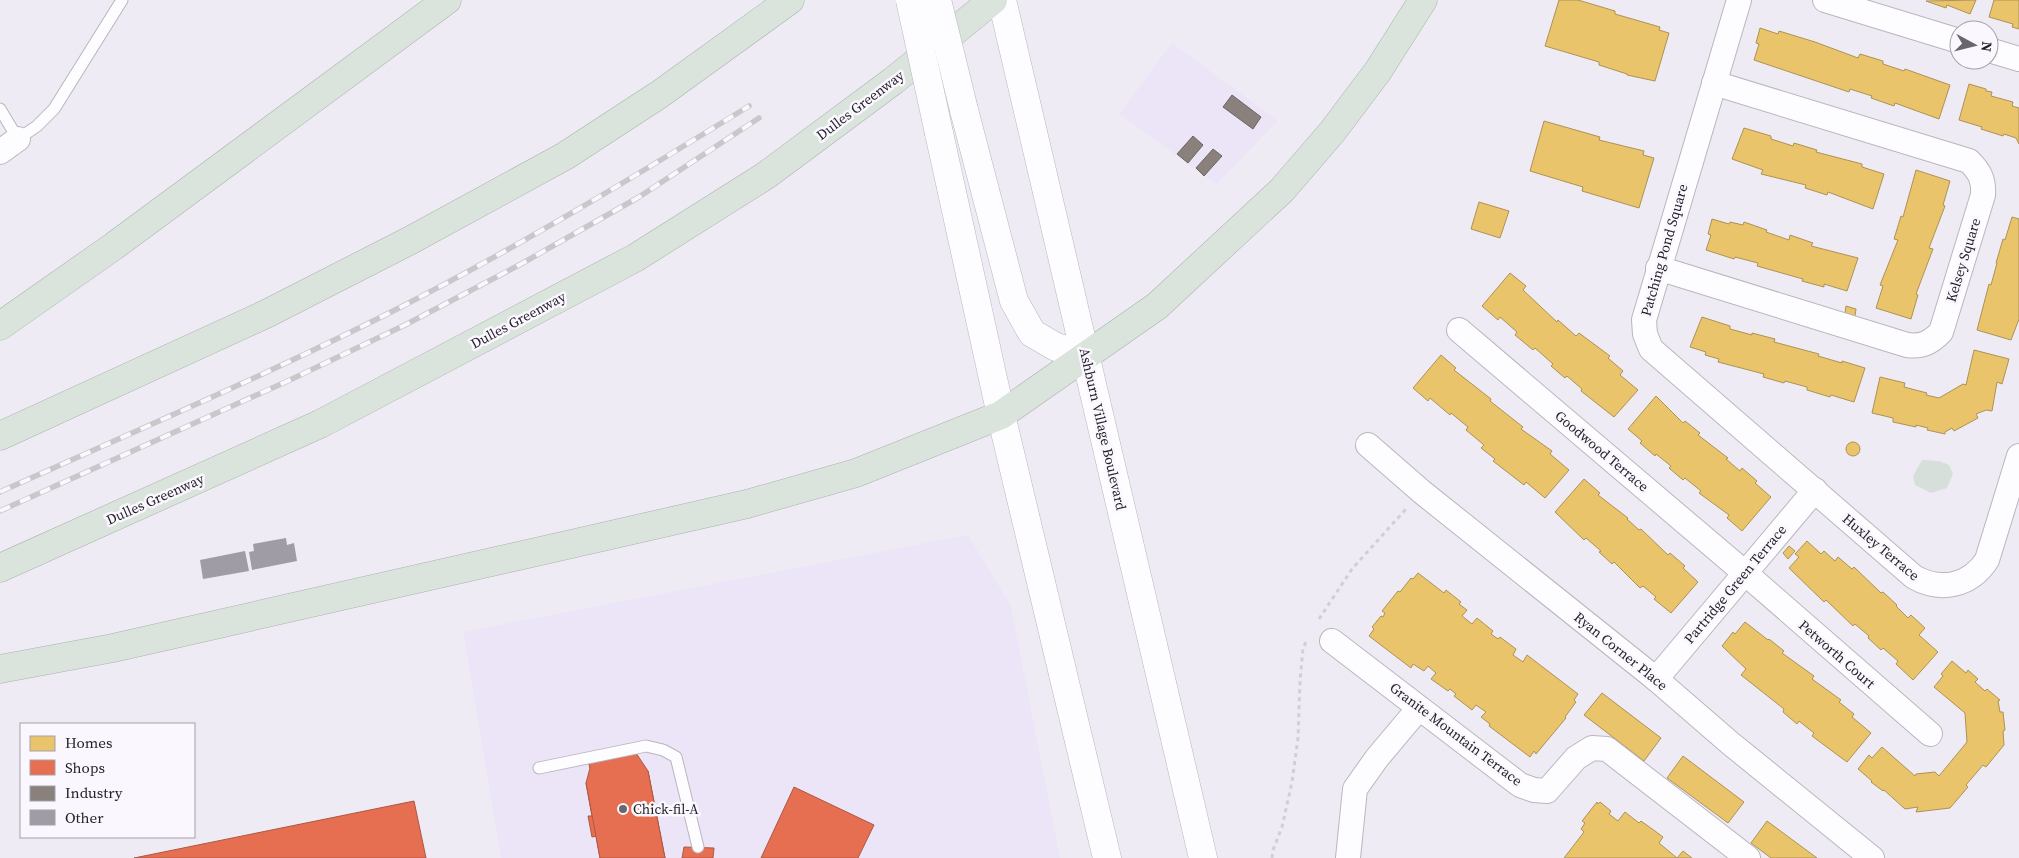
<svg xmlns="http://www.w3.org/2000/svg" width="2019" height="858" viewBox="0 0 2019 858" font-family="'Source Serif 4',serif">
<style>
.built{fill:#ece4f7}
.green{fill:#d6dfda}
.homes{fill:#e9c46a;stroke:#ad9255}
.shops{fill:#e76f51;stroke:#ac5744}
.industry{fill:#8a817c;stroke:#6a6462}
.building{fill:#a09ca6}
.lines{fill:none;stroke-linecap:round;stroke-linejoin:round}
.service-casing{stroke:#b9b6be;stroke-width:13}
.minor-casing{stroke:#b9b6be;stroke-width:26}
.secondary-casing{stroke:#b9b6be;stroke-width:29}
.motorway-casing{stroke:#a9b2ac;stroke-width:29}
.path{stroke:#d0d0d2;stroke-width:3;stroke-dasharray:4 4;stroke-linecap:butt}
.service{stroke:#fdfcfe;stroke-width:11}
.minor{stroke:#fdfcfe;stroke-width:24}
.secondary{stroke:#fdfcfe;stroke-width:28}
.motorway{stroke:#dae4dc;stroke-width:28}
.rail-casing{stroke:#c9c7ca;stroke-width:5.5}
.rail{stroke:#faf7fe;stroke-width:4;stroke-dasharray:11;stroke-linecap:butt}
.secondary-bridge-casing{stroke:#b9b6be;stroke-width:29;stroke-linecap:butt}
.secondary-bridge{stroke:#fdfcfe;stroke-width:28}
.poi-dot{fill:#69666e;stroke:#faf7fe;stroke-width:2}
.labels{text-anchor:middle;stroke-width:5;stroke-linejoin:round;paint-order:stroke}
.street-label{font-size:14px;fill:#211f25;stroke:#faf7fe}
.poi-label{font-size:14px;fill:#211f25;stroke:#faf7fe;text-anchor:start}
</style>
<rect width="100%" height="100%" fill="#efebf5"/>
<g class="built">
<polygon points="1172,43 1278,121 1216,184 1119,114"/>
<polygon points="968,535 1011,606 1060,858 501,858 463,632"/>
</g>
<polygon class="green" points="1922,460 1939,461 1949,465 1953,474 1947,488 1931,493 1915,485 1913,476"/>
<g class="homes">
<polygon points="1559,0 1578,0 1615,11 1615,14 1660,27 1659,30 1669,33 1655,81 1627,75 1627,74 1599,65 1599,62 1545,46"/>
<polygon points="1976,0 1970,14 1947,5 1946,8 1926,1"/>
<polygon points="1994,0 2019,0 2019,29 2012,27 2013,24 1989,17"/>
<polygon points="1760,28 1778,34 1779,31 1815,42 1858,58 1860,54 1883,61 1883,64 1904,71 1905,69 1950,85 1939,119 1895,103 1894,106 1871,98 1872,96 1850,89 1849,92 1754,60 1759,44 1756,43"/>
<polygon points="1969,84 1986,89 1986,91 1992,92 1991,96 2013,102 2012,106 2019,108 2019,144 2016,138 2004,134 2003,136 1981,129 1982,127 1959,120"/>
<polygon points="1544,121 1600,137 1599,140 1644,151 1643,155 1654,158 1639,208 1582,191 1583,187 1530,171"/>
<polygon points="1744,128 1771,136 1771,139 1793,146 1794,143 1817,150 1816,152 1862,164 1862,167 1884,174 1873,209 1828,192 1827,195 1805,188 1806,185 1761,174 1763,170 1732,159"/>
<polygon points="1916,170 1950,181 1943,205 1945,206 1929,248 1933,249 1916,294 1918,295 1911,319 1876,308 1883,286 1880,285 1898,240 1894,239 1901,216 1903,217"/>
<polygon points="1479,202 1509,211 1500,238 1471,229"/>
<polygon points="2012,217 2019,219 2019,319 2011,340 1977,330 1989,284 1991,285 1997,263 1996,263 2003,239 2005,240"/>
<polygon points="1712,219 1729,224 1730,222 1743,225 1744,222 1767,230 1766,232 1789,240 1790,235 1813,243 1811,246 1858,258 1847,291 1824,284 1824,287 1802,281 1803,279 1757,266 1758,263 1735,257 1734,259 1706,250 1711,235 1708,234"/>
<polygon points="1510,273 1526,286 1523,290 1557,322 1558,320 1576,336 1579,333 1610,356 1608,358 1623,371 1620,375 1638,390 1614,417 1581,391 1582,389 1567,376 1565,378 1551,366 1553,364 1535,348 1533,350 1515,335 1517,332 1500,317 1498,320 1482,306"/>
<polygon points="1846,306 1856,309 1855,316 1845,313"/>
<polygon points="1702,317 1730,326 1730,329 1752,335 1752,333 1775,339 1774,342 1819,354 1818,356 1842,363 1842,361 1865,368 1854,402 1831,395 1830,397 1807,390 1807,387 1785,381 1784,383 1763,377 1764,374 1718,362 1719,359 1705,355 1706,352 1690,347"/>
<polygon points="1974,350 2009,359 2002,384 1997,382 1992,411 1986,410 1976,414 1978,418 1954,431 1952,428 1945,432 1945,434 1927,430 1928,428 1916,425 1916,427 1893,422 1893,418 1872,413 1880,377 1905,383 1904,387 1927,393 1926,395 1939,398 1963,384 1966,385"/>
<polygon points="1441,355 1456,368 1454,370 1491,399 1490,401 1523,427 1521,429 1552,451 1550,454 1569,470 1545,498 1526,482 1524,485 1493,461 1495,459 1481,448 1484,445 1466,430 1468,427 1451,413 1450,415 1430,398 1428,401 1413,388"/>
<polygon points="1656,396 1683,423 1685,421 1700,433 1698,435 1728,458 1726,459 1740,471 1742,468 1757,481 1755,483 1771,497 1742,531 1727,518 1729,515 1699,493 1701,491 1685,478 1683,480 1669,468 1671,466 1656,454 1655,456 1640,443 1642,441 1628,429"/>
<circle cx="1853" cy="449" r="7"/>
<polygon points="1584,479 1600,493 1598,495 1628,518 1627,519 1639,530 1641,529 1668,555 1670,553 1685,566 1683,568 1698,582 1671,613 1654,599 1656,597 1643,586 1640,588 1614,562 1612,564 1599,552 1601,551 1586,538 1584,540 1555,512"/>
<polygon points="1807,541 1821,554 1824,551 1835,561 1838,557 1852,569 1854,567 1881,593 1883,592 1897,605 1896,606 1908,618 1911,615 1925,628 1919,635 1938,652 1913,680 1896,664 1898,661 1883,648 1881,650 1868,638 1869,636 1855,624 1853,626 1826,600 1824,602 1789,568 1799,557 1795,554"/>
<polygon points="1789,546 1795,551 1788,559 1783,553"/>
<polygon points="1418,573 1444,593 1446,590 1461,602 1459,604 1467,610 1462,616 1472,624 1477,618 1493,631 1491,634 1498,639 1500,637 1516,649 1513,655 1523,662 1527,655 1578,694 1574,700 1576,702 1565,717 1566,718 1536,754 1534,751 1530,757 1489,726 1490,724 1481,717 1486,712 1476,705 1472,710 1454,696 1456,694 1450,689 1448,691 1431,679 1436,673 1428,666 1424,671 1413,664 1411,668 1369,636 1374,629 1372,627 1381,616 1383,617 1385,613 1382,611 1398,591 1400,592 1411,578 1413,579"/>
<polygon points="1745,622 1768,640 1769,639 1784,651 1782,653 1814,676 1812,679 1841,700 1839,702 1854,714 1852,717 1871,733 1847,762 1812,736 1814,733 1799,721 1797,724 1783,712 1784,709 1741,675 1746,669 1722,646 1733,632 1735,634"/>
<polygon points="1952,661 1966,673 1968,670 1978,679 1975,682 1985,691 1987,689 2000,700 1998,701 2000,712 2003,712 2005,730 2003,731 2004,745 1986,767 1983,765 1966,785 1968,787 1950,808 1916,812 1918,807 1905,809 1884,790 1883,791 1871,782 1872,781 1858,769 1869,755 1872,758 1882,747 1915,776 1916,774 1935,772 1939,776 1967,742 1965,713 1934,687 1943,676 1941,674"/>
<polygon points="1602,693 1661,738 1644,761 1584,715"/>
<polygon points="1683,756 1744,802 1728,823 1667,778"/>
<polygon points="1597,802 1598,804 1600,802 1611,811 1609,814 1618,821 1625,812 1639,823 1641,821 1655,831 1663,837 1659,843 1677,858 1683,851 1692,858 1564,858 1584,832 1581,829 1585,823 1582,821"/>
<polygon points="1767,821 1817,858 1771,858 1751,843"/>
</g>
<g class="shops">
<polygon points="634,750 638,773 648,771 665,858 600,858 596,836 592,837 588,816 592,816 586,783 594,781 592,768 590,768 588,759"/>
<polygon points="634,750 648,771 665,858 600,858 586,783 590,768 588,759"/>
<polygon points="794,787 874,825 858,858 761,858"/>
<polygon points="414,801 426,858 134,858"/>
<polygon points="684,847 714,848 713,858 682,858"/>
</g>
<g class="industry">
<polygon points="1232,95 1261,117 1253,129 1223,107"/>
<polygon points="1193,136 1203,145 1188,163 1177,154"/>
<polygon points="1213,149 1222,156 1204,176 1196,168"/>
</g>
<g class="building">
<polygon points="286,538 287,545 294,543 297,561 252,570 249,552 254,551 253,544"/>
<polygon points="245,551 249,571 203,579 200,560"/>
</g>
<g class="lines">
<defs>
<g id="service">
<polyline points="0,109 18,139 37,126 54,109 122,0"/>
<polyline points="539,768 646,746 663,750 676,757 698,847"/>
</g>
<g id="minor">
<path d="M1739,0L1644,320L1645,334L1651,349L1914,577C1941,592 1970,586 1987,560L2019,456"/>
<polyline points="1825,0 1959,41"/>
<polyline points="1989,50 2019,59"/>
<polyline points="0,152 18,139"/>
<path d="M1658,268L1907,345C1922,347 1930,343 1941,332L1983,195C1984,180 1980,172 1969,161L1714,83"/>
<polyline points="1459,330 1745,573 1930,734"/>
<polyline points="1368,445 1422,492 1656,679 1730,743 1872,858"/>
<polyline points="1332,641 1520,785 1534,790 1547,791 1576,758 1592,748 1607,749 1748,858"/>
<polyline points="1656,679 1815,490"/>
<polyline points="1348,858 1355,789 1377,758 1419,708"/>
</g>
<g id="secondary">
<polyline points="1002,0 1203,858"/>
<polyline points="964,110 1014,301 1032,333 1056,347 1086,355"/>
<polyline points="939,133 1001,415 1107,858"/>
</g>
<g id="motorway">
<polyline points="0,326 114,246 447,0"/>
<polyline points="0,436 266,314 411,240 565,156 660,94 790,0"/>
<polyline points="0,568 320,424 635,258 765,176 893,81 993,0"/>
<polyline points="0,669 113,648 747,504 856,473 1001,415 1157,306 1282,190 1332,132 1378,71 1423,0"/>
</g>
</defs>
<use href="#service" class="service-casing"/>
<use href="#minor" class="minor-casing"/>
<use href="#secondary" class="secondary-casing"/>
<use href="#motorway" class="motorway-casing"/>
<g class="path">
<polyline points="1319,619 1352,569 1406,509"/>
<polyline points="1272,858 1273,850 1282,827 1292,782 1298,738 1300,681 1303,648 1306,642"/>
</g>
<use href="#service" class="service"/>
<use href="#minor" class="minor"/>
<use href="#secondary" class="secondary"/>
<use href="#motorway" class="motorway"/>
<defs>
<g id="rail">
<path d="M0,492C133,432 267,375 397,309C518,247 634,177 749,106"/>
<polyline points="0,511 292,379 405,325 521,264 639,197 759,118"/>
</g>
</defs>
<use href="#rail" class="rail-casing"/>
<use href="#rail" class="rail"/>
<defs>
<g id="secondary-bridge">
<polyline points="910,0 939,133"/>
<polyline points="937,0 964,110"/>
</g>
</defs>
<use href="#secondary-bridge" class="secondary-bridge-casing"/>
<use href="#secondary-bridge" class="secondary-bridge"/>
</g>
<circle class="poi-dot" cx="623" cy="809" r="5"/>
<g class="labels">
<g class="street-label">
<text transform="translate(860 105) rotate(-37)" y="5">Dulles Greenway</text>
<text transform="translate(1664 250) rotate(-74)" y="5">Patching Pond Square</text>
<text transform="translate(1963 260) rotate(-73)" y="5">Kelsey Square</text>
<text transform="translate(518 320) rotate(-28)" y="5">Dulles Greenway</text>
<text transform="translate(1103 429) rotate(77)" y="5">Ashburn Village Boulevard</text>
<text transform="translate(1602 451) rotate(40)" y="5">Goodwood Terrace</text>
<text transform="translate(155 499) rotate(-24)" y="5">Dulles Greenway</text>
<text transform="translate(1881 547) rotate(40)" y="5">Huxley Terrace</text>
<text transform="translate(1735 584) rotate(-50)" y="5">Partridge Green Terrace</text>
<text transform="translate(1621 651) rotate(39)" y="5">Ryan Corner Place</text>
<text transform="translate(1837 654) rotate(41)" y="5">Petworth Court</text>
<text transform="translate(1456 734) rotate(37)" y="5">Granite Mountain Terrace</text>
</g>
<g class="poi-label">
<text x="633" y="814">Chick-fil-A</text>
</g>
</g>
<rect x="20" y="723" width="175" height="115" fill="#faf7fe" stroke="#a3a1a7"/>
<rect x="30" y="736" width="25" height="15" fill="#e9c46a" stroke="#a3a1a7"/>
<text x="65" y="748" font-size="15" fill="#211f25">Homes</text>
<rect x="30" y="760" width="25" height="15" fill="#e76f51" stroke="#a3a1a7"/>
<text x="65" y="773" font-size="15" fill="#211f25">Shops</text>
<rect x="30" y="786" width="25" height="15" fill="#8a817c" stroke="#a3a1a7"/>
<text x="65" y="798" font-size="15" fill="#211f25">Industry</text>
<rect x="30" y="810" width="25" height="15" fill="#a09ca6" stroke="#a3a1a7"/>
<text x="65" y="823" font-size="15" fill="#211f25">Other</text>
<g transform="translate(1974 45) rotate(97)"><circle r="24" fill="#faf7fe" stroke="#a3a1a7"/>
<path d="M0-4L9 19L0 12L-9 19Z" fill="#69666e"/>
<text y="-8" font-size="14" font-weight="bold" text-anchor="middle" fill="#211f25">N</text>
</g>
</svg>
